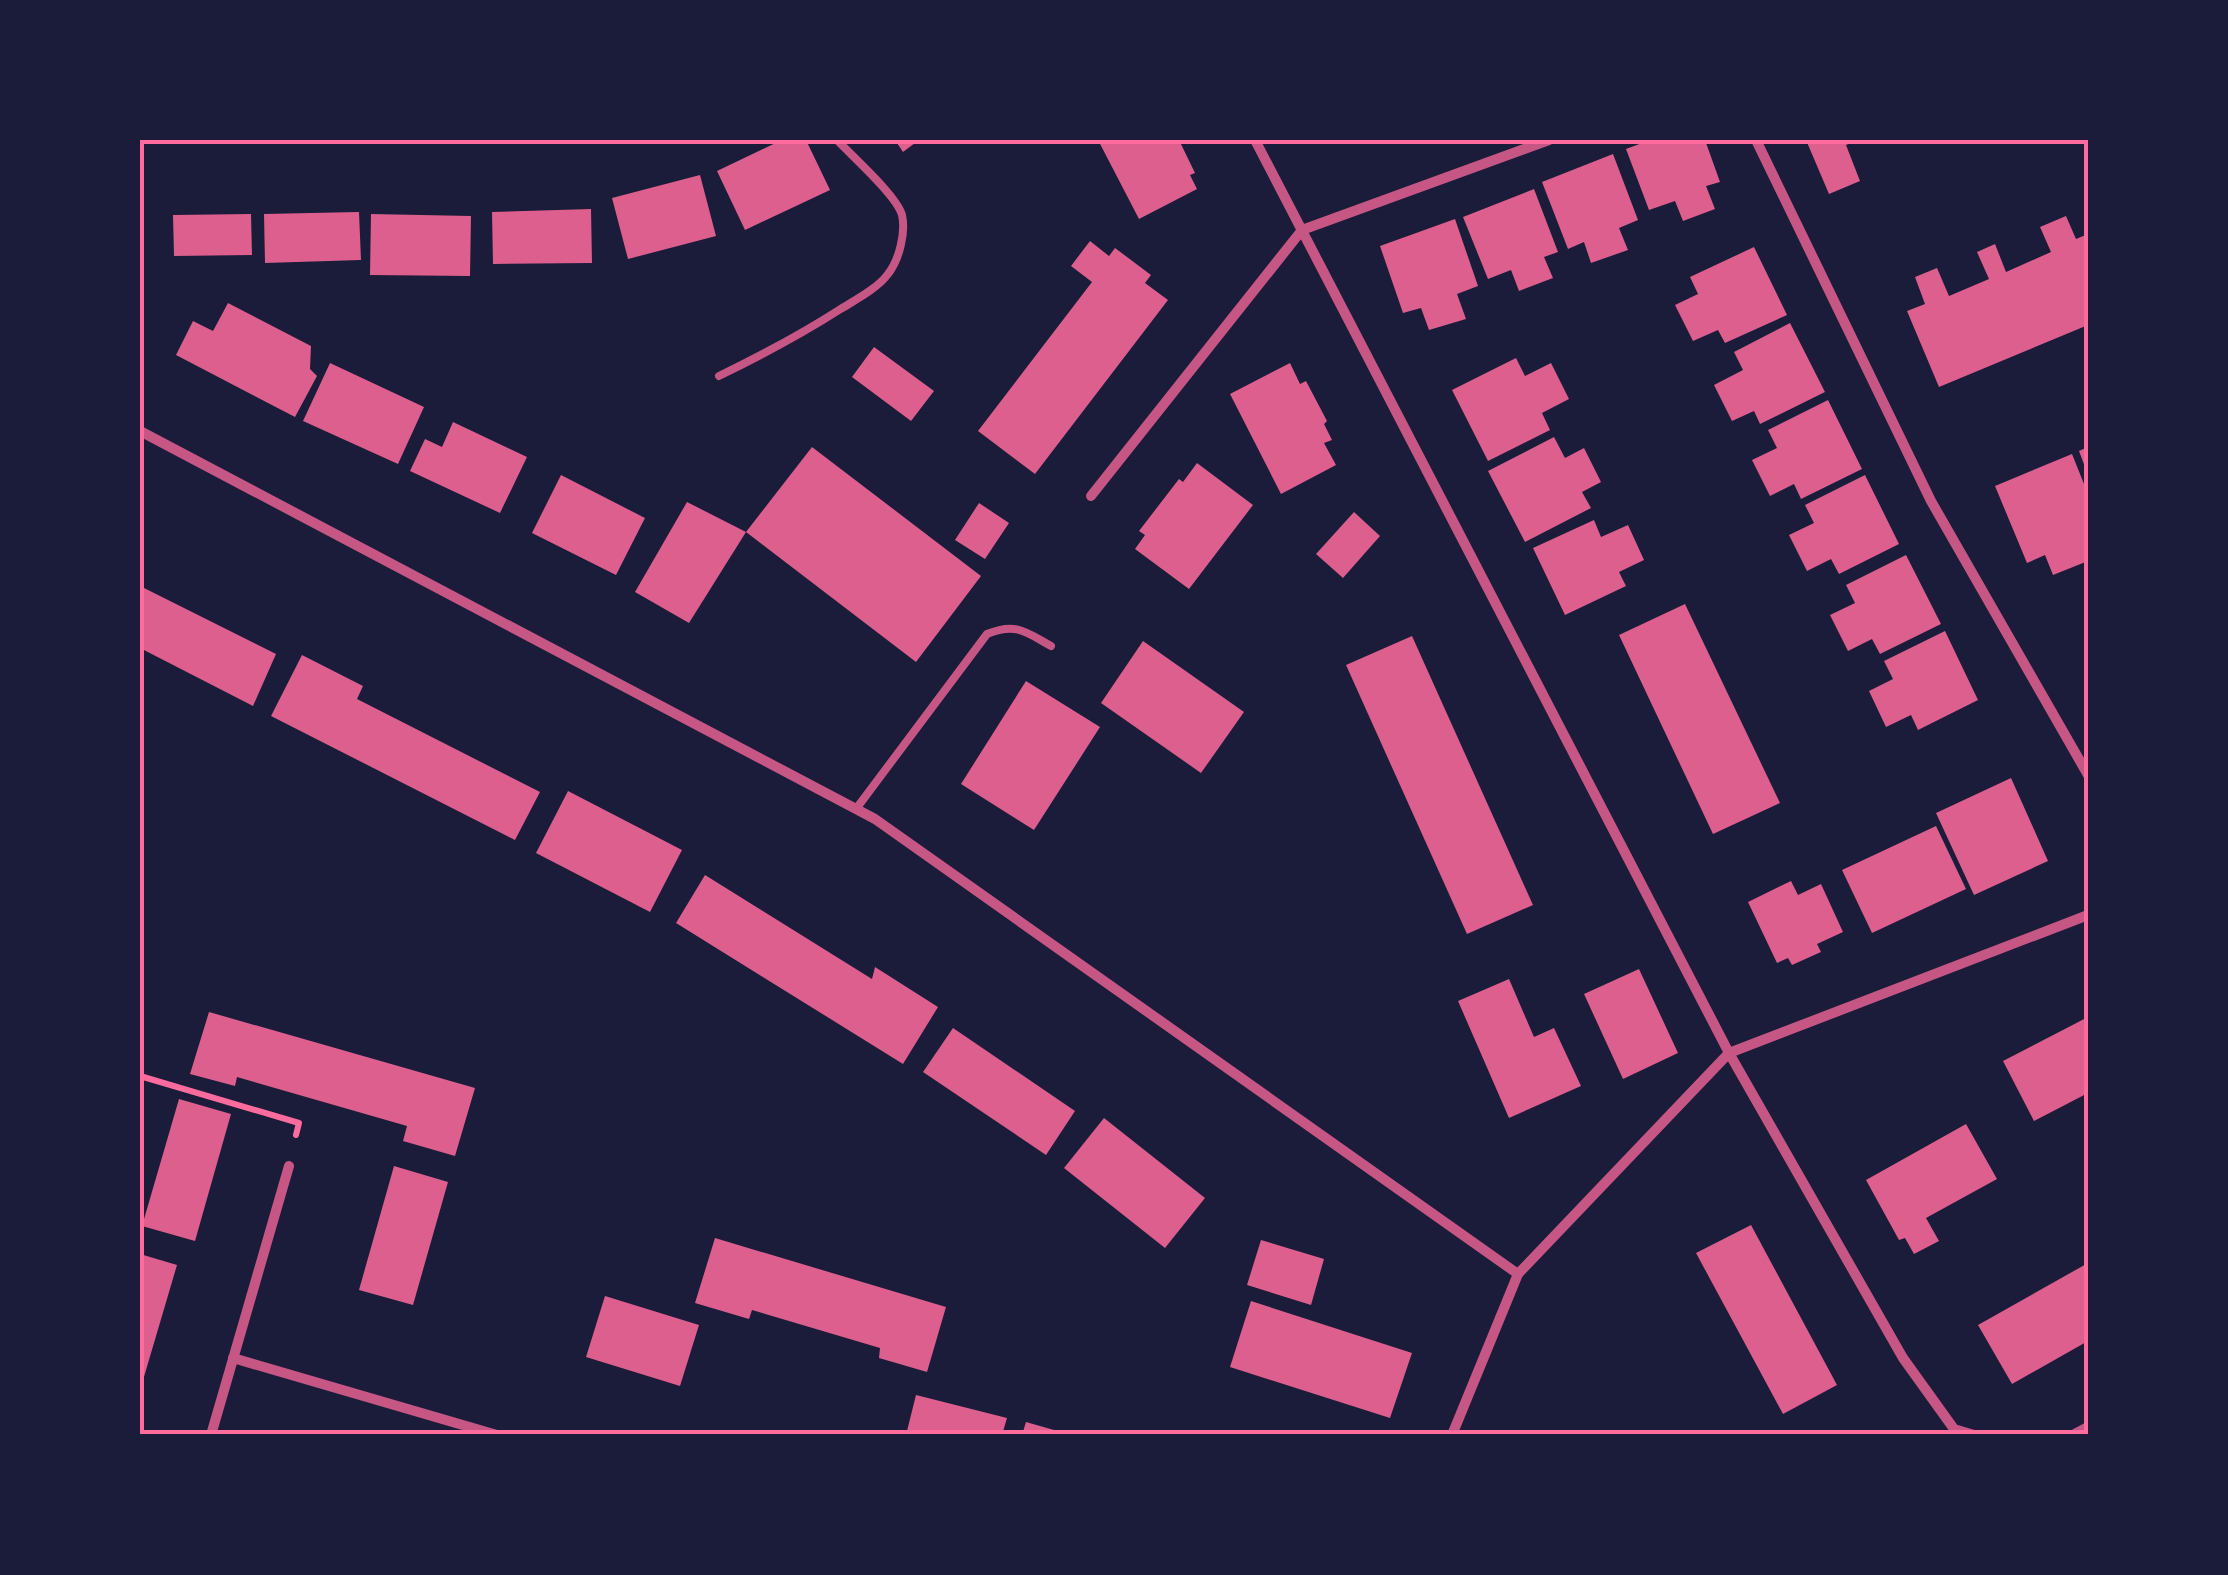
<svg xmlns="http://www.w3.org/2000/svg" width="2228" height="1575" viewBox="0 0 2228 1575" font-family="Manrope,sans-serif">
<style>
.building{fill:#dd5f8e}
.lines{fill:none;stroke-linecap:round;stroke-linejoin:round}
.path{stroke:#ff6b9d;stroke-width:6}
.service{stroke:#c65784;stroke-width:8}
.minor{stroke:#c65784;stroke-width:10}
.neatline{fill:none;stroke:#ff6b9d;stroke-width:4}
</style>
<rect width="100%" height="100%" fill="#1b1b3a"/>
<g class="building">
<polygon points="782,140 806,140 830,190 745,230 717,171"/>
<polygon points="895,140 919,140 903,152"/>
<polygon points="1098,140 1179,140 1195,173 1190,175 1197,189 1139,219"/>
<polygon points="1650,140 1705,140 1720,182 1706,186 1715,209 1683,221 1675,201 1649,210 1626,149"/>
<polygon points="1806,140 1858,140 1846,145 1860,181 1829,194"/>
<polygon points="1613,154 1638,220 1619,228 1628,250 1591,263 1584,242 1568,249 1542,182"/>
<polygon points="700,175 716,236 628,259 612,198"/>
<polygon points="1534,189 1558,252 1544,257 1553,278 1519,291 1511,270 1488,279 1463,217"/>
<polygon points="591,209 592,263 493,264 492,212"/>
<polygon points="359,212 361,260 265,263 264,214"/>
<polygon points="251,214 252,255 174,256 173,215"/>
<polygon points="371,214 471,216 470,276 370,275"/>
<polygon points="2066,216 2076,239 2088,234 2088,325 1939,387 1907,311 1925,304 1915,277 1937,268 1949,296 1989,279 1977,252 1995,244 2006,272 2051,252 2040,227"/>
<polygon points="1455,219 1478,286 1457,294 1466,319 1429,330 1421,308 1403,313 1380,246"/>
<polygon points="1090,241 1109,256 1115,248 1151,275 1145,283 1168,300 1035,474 978,431 1092,282 1071,266"/>
<polygon points="1754,247 1787,315 1725,343 1718,330 1693,341 1675,305 1698,294 1690,277"/>
<polygon points="228,303 311,346 310,369 317,376 295,417 176,355 193,321 213,331"/>
<polygon points="1790,323 1825,392 1760,424 1754,411 1732,421 1714,385 1743,370 1734,352"/>
<polygon points="874,347 934,391 911,421 852,377"/>
<polygon points="1516,358 1525,376 1551,363 1569,399 1542,413 1550,430 1488,461 1452,390"/>
<polygon points="330,363 424,407 398,464 303,421"/>
<polygon points="1290,363 1300,384 1306,381 1327,421 1324,424 1332,440 1324,443 1336,465 1281,494 1230,394"/>
<polygon points="1828,400 1862,469 1801,499 1794,484 1770,496 1752,460 1777,448 1768,430"/>
<polygon points="453,422 527,457 500,513 410,471 425,439 442,447"/>
<polygon points="1554,437 1565,458 1584,448 1601,482 1582,492 1591,508 1525,542 1488,471"/>
<polygon points="812,447 981,576 916,662 746,532"/>
<polygon points="2088,447 2088,475 2079,451"/>
<polygon points="2072,454 2088,494 2088,545 2085,546 2088,561 2053,575 2045,555 2027,563 1995,486"/>
<polygon points="1197,463 1253,505 1189,589 1135,549 1145,535 1139,531 1179,479 1183,482"/>
<polygon points="561,475 645,518 616,575 532,533"/>
<polygon points="1865,475 1899,544 1839,574 1831,559 1807,571 1789,535 1814,523 1805,505"/>
<polygon points="687,502 746,532 689,623 635,592"/>
<polygon points="979,503 1009,523 985,559 955,540"/>
<polygon points="1354,512 1380,536 1343,578 1316,554"/>
<polygon points="1594,520 1601,537 1628,525 1644,560 1619,572 1626,586 1565,615 1533,548"/>
<polygon points="1906,555 1941,624 1880,654 1872,639 1848,651 1830,615 1855,603 1846,585"/>
<polygon points="144,588 276,654 253,706 140,648 140,596"/>
<polygon points="1685,604 1780,803 1713,834 1619,635"/>
<polygon points="1945,631 1978,700 1918,730 1911,715 1886,727 1869,691 1893,679 1884,661"/>
<polygon points="1412,636 1533,905 1467,934 1346,665"/>
<polygon points="1143,641 1244,712 1201,773 1101,703"/>
<polygon points="302,655 363,686 357,699 540,792 515,840 271,716"/>
<polygon points="1026,681 1100,727 1034,830 961,784"/>
<polygon points="2011,778 2048,861 1974,895 1936,813"/>
<polygon points="568,791 682,850 650,912 536,853"/>
<polygon points="1936,826 1966,889 1872,933 1842,870"/>
<polygon points="705,875 872,979 875,967 938,1007 903,1064 676,923"/>
<polygon points="1791,881 1798,895 1821,884 1843,932 1817,944 1821,952 1792,965 1788,958 1777,963 1748,902"/>
<polygon points="1639,969 1678,1053 1623,1079 1584,994"/>
<polygon points="1509,979 1534,1037 1554,1028 1581,1086 1509,1118 1458,1001"/>
<polygon points="209,1012 475,1088 455,1156 403,1141 407,1126 237,1077 235,1086 190,1074"/>
<polygon points="2088,1017 2088,1093 2034,1121 2003,1061"/>
<polygon points="953,1028 1075,1111 1046,1155 923,1072"/>
<polygon points="179,1099 231,1114 195,1241 142,1226"/>
<polygon points="1104,1118 1205,1198 1165,1248 1064,1168"/>
<polygon points="1966,1124 1997,1179 1926,1218 1939,1241 1914,1254 1905,1238 1899,1240 1866,1180"/>
<polygon points="394,1166 448,1182 413,1305 359,1290"/>
<polygon points="1751,1225 1837,1385 1783,1414 1696,1253"/>
<polygon points="715,1238 946,1307 927,1372 879,1358 880,1348 752,1310 749,1319 695,1303"/>
<polygon points="1261,1240 1324,1259 1311,1305 1247,1285"/>
<polygon points="140,1254 177,1265 141,1387 140,1387"/>
<polygon points="2088,1263 2088,1341 2012,1384 1978,1325"/>
<polygon points="605,1296 699,1325 680,1386 586,1357"/>
<polygon points="1251,1301 1412,1353 1390,1418 1230,1367"/>
<polygon points="916,1395 1007,1418 1002,1435 906,1435"/>
<polygon points="1026,1422 1068,1434 1068,1435 1022,1435"/>
</g>
<g class="lines">
<polyline class="path" points="140,1076 299,1123 296,1135"/>
<g class="service">
<path d="M719,376C760,356 800,335 839,310C855,300 877,289 888,274C899,260 906,233 902,215C897,196 852,156 837,140"/>
<path d="M856,809L987,634C1016,622 1026,632 1051,646"/>
</g>
<g class="minor">
<polyline points="1255,140 1729,1053 1903,1358 1954,1429 1974,1435"/>
<polyline points="1756,140 1931,501 2088,775"/>
<polyline points="140,431 875,819 1518,1274"/>
<polyline points="1091,496 1302,230 1549,140"/>
<polyline points="233,1358 497,1435"/>
<polyline points="211,1435 289,1166"/>
<polyline points="1452,1435 1518,1274 1729,1053 2088,915"/>
<polyline points="2073,1435 2088,1427"/>
</g>
</g>
<rect width="2228" height="1575" fill="none" stroke="#1b1b3a" stroke-width="285"/>
<rect x="142" y="142" width="1944" height="1290" class="neatline"/>
</svg>
